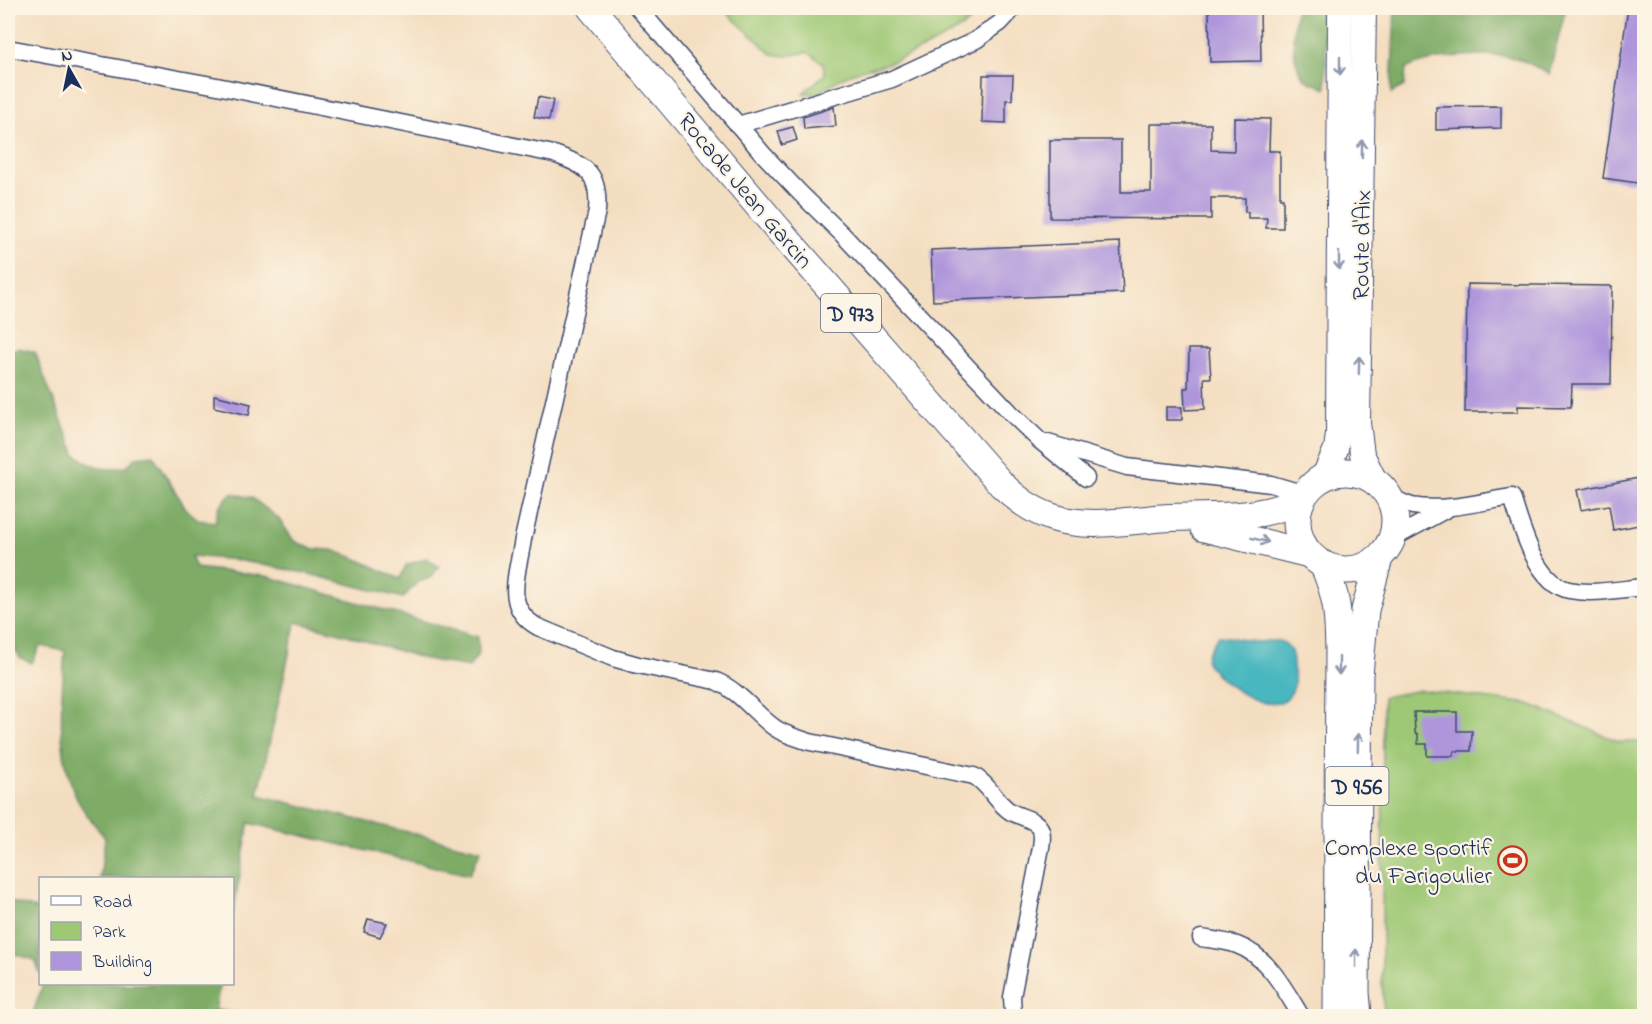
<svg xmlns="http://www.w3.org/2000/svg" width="1652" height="1024" viewBox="0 0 1652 1024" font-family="'Indie Flower',sans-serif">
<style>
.green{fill:#9ec874;stroke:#5c7c69;stroke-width:1.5}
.forest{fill:#7eac66;stroke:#4c6e62;stroke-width:1.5}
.water{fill:#48b7bf;stroke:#32738e;stroke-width:1.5}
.building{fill:#af96dc}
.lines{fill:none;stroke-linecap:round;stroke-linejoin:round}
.street-casing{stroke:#3c496d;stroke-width:19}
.secondary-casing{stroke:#3c496d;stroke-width:26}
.primary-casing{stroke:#3c496d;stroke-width:29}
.street{stroke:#fff;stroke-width:16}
.secondary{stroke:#fff;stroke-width:24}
.primary{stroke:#fff;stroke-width:27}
.oneway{stroke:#8d97ae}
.labels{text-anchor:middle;stroke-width:4.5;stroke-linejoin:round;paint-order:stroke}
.shield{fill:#fcf5e5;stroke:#5e6a86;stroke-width:1.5}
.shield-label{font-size:22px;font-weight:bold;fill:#1b2f5e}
.street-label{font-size:24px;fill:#1b2f5e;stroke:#fcf5e5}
.poi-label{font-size:24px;fill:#1b2f5e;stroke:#fcf5e5;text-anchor:end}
</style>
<rect width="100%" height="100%" fill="#fcf5e5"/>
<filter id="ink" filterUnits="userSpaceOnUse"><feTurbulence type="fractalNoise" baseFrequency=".0167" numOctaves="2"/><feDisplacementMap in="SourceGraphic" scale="12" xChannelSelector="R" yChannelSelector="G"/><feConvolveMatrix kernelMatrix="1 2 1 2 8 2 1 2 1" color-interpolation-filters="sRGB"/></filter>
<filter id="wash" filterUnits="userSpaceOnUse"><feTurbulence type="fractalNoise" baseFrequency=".008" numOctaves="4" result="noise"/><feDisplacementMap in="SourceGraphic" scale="24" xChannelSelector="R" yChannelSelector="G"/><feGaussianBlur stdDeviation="1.35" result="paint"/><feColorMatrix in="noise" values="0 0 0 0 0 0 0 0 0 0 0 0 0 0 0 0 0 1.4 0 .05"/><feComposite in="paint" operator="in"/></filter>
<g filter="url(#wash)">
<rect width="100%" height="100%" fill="#f4dec1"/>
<g class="green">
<path d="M727,8H984C966,31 917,52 889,63C879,67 868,67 858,71C843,76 830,84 818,94L803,93L825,74L823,63L807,52L787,56L772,54L727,13Z"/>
<polygon points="1421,690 1529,704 1620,742 1644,742 1644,1016 1384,1016 1382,979 1383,697"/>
</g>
<g class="forest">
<path d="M1296,8H1325L1326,88C1321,86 1313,84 1308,81C1289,68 1293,27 1296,8Z"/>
<path d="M1395,8H1566L1549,74C1537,67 1523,59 1509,57C1483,52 1429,57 1406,69L1404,86L1391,93Z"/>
<path d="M18,348L35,352L48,387L76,455L90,464L106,469L126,467L136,457L153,455L186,509L199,520L215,522L219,507L231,493L252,498L278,518L294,541L312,549L332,550L355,558L400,579L406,565L427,558L439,567L430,578L418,582L403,598L305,573L237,560L191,556L196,568L266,576L478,637L479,654L469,667L425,659L340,633L296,622L258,795L481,850L469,875L249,823L233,914L232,878H100L105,838C96,825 82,811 76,797C56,750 61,701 65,651L40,646L32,663L20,658L8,636V352Z"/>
<polygon points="8,901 40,910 40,974 35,960 8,952"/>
<polygon points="43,984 220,984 215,1010 256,1016 32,1016"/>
</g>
<path class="water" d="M1218,636C1232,636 1245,642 1259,642C1267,642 1275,639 1282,642C1292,646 1293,657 1293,666C1294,673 1296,683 1293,689C1277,727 1219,681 1206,662L1207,654Z"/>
<g id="blocks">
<g class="building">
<polygon points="1209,8 1260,8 1261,61 1210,62"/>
<polygon points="1628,8 1644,8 1644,184 1603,178"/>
<polygon points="983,75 1013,75 1012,100 1006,100 1006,123 982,122"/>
<polygon points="538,97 553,100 549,120 534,117"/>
<polygon points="1501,106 1501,128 1436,130 1436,107"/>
<polygon points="834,107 836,126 804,129 803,117"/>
<polygon points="1234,118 1270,119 1269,151 1280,151 1280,198 1283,198 1283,228 1266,228 1267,218 1248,218 1248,212 1245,212 1245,198 1211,198 1211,219 1050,218 1050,140 1121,140 1121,192 1151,192 1151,124 1211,124 1211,150 1234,151"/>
<polygon points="793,127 797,140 782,145 778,131"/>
<polygon points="1120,242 1123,293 933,301 931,250"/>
<polygon points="1467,284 1612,286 1611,384 1572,384 1571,407 1518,406 1518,412 1465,412"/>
<polygon points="1189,349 1209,349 1211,378 1204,378 1205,409 1185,410 1184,388 1188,388"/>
<polygon points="214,395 251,404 249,415 214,407"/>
<rect x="1166" y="407" width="16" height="13"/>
<polygon points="1644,477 1644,524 1613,530 1609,505 1581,510 1577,490"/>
<polygon points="1414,712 1457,712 1457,731 1472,731 1471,751 1454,751 1453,756 1427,756 1427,744 1418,744 1418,734 1415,733"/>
<polygon points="368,919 387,923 380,937 364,932"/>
</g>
</g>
</g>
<g filter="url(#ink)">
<use href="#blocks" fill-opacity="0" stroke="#3c496d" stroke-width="1.5"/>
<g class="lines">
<defs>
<g id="street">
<polyline points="638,8 763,154 800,193 842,234 1012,414 1039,440 1086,478"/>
<path d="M8,48L212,85L554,154C587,166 600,173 597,211L523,539C518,573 502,608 538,627L613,658L638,665L716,681C740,691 754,713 775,728C785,735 798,738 810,742L974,776C990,785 996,803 1011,812C1020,817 1035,819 1040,828C1043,833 1042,841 1041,847L1012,997L1013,1013L1016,1016"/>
<polyline points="738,125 892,79 976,40 1000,23 1014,8"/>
<polyline points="1048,443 1127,467 1271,484 1305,494"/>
<path d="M1390,496C1397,500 1404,504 1412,506C1444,512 1480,502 1512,497C1521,526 1536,583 1569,590C1593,595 1620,589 1644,587"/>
<polyline points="1392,539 1447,509"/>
<path d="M1201,938C1213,940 1226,941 1237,945C1268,956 1285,990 1301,1016"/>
</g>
<g id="secondary">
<polyline points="1364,8 1358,423 1362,454 1374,479"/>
<polyline points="1324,476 1336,449 1338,434 1340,8"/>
</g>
<g id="primary">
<path d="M591,8L777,228L1002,485C1017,499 1031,510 1051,517C1087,529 1125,521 1162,518C1214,514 1252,523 1302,499"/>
<circle cx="1346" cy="521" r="49"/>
<polyline points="1204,528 1309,554"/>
<path d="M1323,564C1338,598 1338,614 1339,650L1337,1016"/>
<polyline points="1358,1016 1356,992 1359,675 1365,610 1379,558"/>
</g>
</defs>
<use href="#street" class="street-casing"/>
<use href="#secondary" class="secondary-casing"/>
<use href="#primary" class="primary-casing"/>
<use href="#street" class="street"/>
<use href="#secondary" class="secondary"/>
<use href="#primary" class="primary"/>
</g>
<defs><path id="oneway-shaft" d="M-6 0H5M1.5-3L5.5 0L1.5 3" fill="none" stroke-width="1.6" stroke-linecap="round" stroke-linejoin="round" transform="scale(1.5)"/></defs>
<g class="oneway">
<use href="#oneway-shaft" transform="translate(1340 66) rotate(90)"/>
<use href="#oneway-shaft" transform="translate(1362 149) rotate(-89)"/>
<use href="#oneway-shaft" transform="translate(1339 261) rotate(90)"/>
<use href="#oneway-shaft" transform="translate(1359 365) rotate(-89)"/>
<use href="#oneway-shaft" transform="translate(1260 540) rotate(14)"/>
<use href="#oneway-shaft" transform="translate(1339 666) rotate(90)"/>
<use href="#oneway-shaft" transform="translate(1358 742) rotate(-89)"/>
<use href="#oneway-shaft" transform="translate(1356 958) rotate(-90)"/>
</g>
</g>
<defs>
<symbol id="stadium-ring" viewBox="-11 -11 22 22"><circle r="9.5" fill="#fcf5e5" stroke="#c8321e" stroke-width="1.5"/><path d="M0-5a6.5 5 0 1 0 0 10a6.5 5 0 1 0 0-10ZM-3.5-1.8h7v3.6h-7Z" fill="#c8321e"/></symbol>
</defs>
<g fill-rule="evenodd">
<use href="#stadium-ring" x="1496" y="844" width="33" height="33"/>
</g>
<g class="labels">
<g class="shield">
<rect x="821" y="294" width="60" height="38" rx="4.5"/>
<rect x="1325.5" y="767" width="63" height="38" rx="4.5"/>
</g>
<g class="shield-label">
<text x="851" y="321">D 973</text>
<text x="1357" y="794">D 956</text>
</g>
<g class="street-label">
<text transform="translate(746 190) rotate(50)" y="8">Rocade Jean Garcin</text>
<text transform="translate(1361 245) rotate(-89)" y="8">Route d'Aix</text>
</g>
<g class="poi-label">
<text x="1492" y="855">Complexe sportif<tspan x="1492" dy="28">du Farigoulier</tspan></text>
</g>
</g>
<rect width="1652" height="1024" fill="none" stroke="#fcf5e5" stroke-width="30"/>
<rect x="39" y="877" width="195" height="108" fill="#fcf5e5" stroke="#a2a6af" stroke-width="1.5"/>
<rect x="51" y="896" width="30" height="9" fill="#ffffff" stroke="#a2a6af" stroke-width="1.5"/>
<text x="93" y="907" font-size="18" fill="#1b2f5e">Road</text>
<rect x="51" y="922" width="30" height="18" fill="#9ec874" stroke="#a2a6af" stroke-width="1.5"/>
<text x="93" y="937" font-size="18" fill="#1b2f5e">Park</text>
<rect x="51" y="952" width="30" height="18" fill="#af96dc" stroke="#a2a6af" stroke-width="1.5"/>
<text x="93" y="967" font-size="18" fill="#1b2f5e">Building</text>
<g transform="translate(69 69) rotate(351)" stroke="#fcf5e5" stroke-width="4.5" paint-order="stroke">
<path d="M0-4.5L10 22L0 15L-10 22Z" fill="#1b2f5e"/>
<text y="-9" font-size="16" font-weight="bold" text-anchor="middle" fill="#1b2f5e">N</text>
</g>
</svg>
